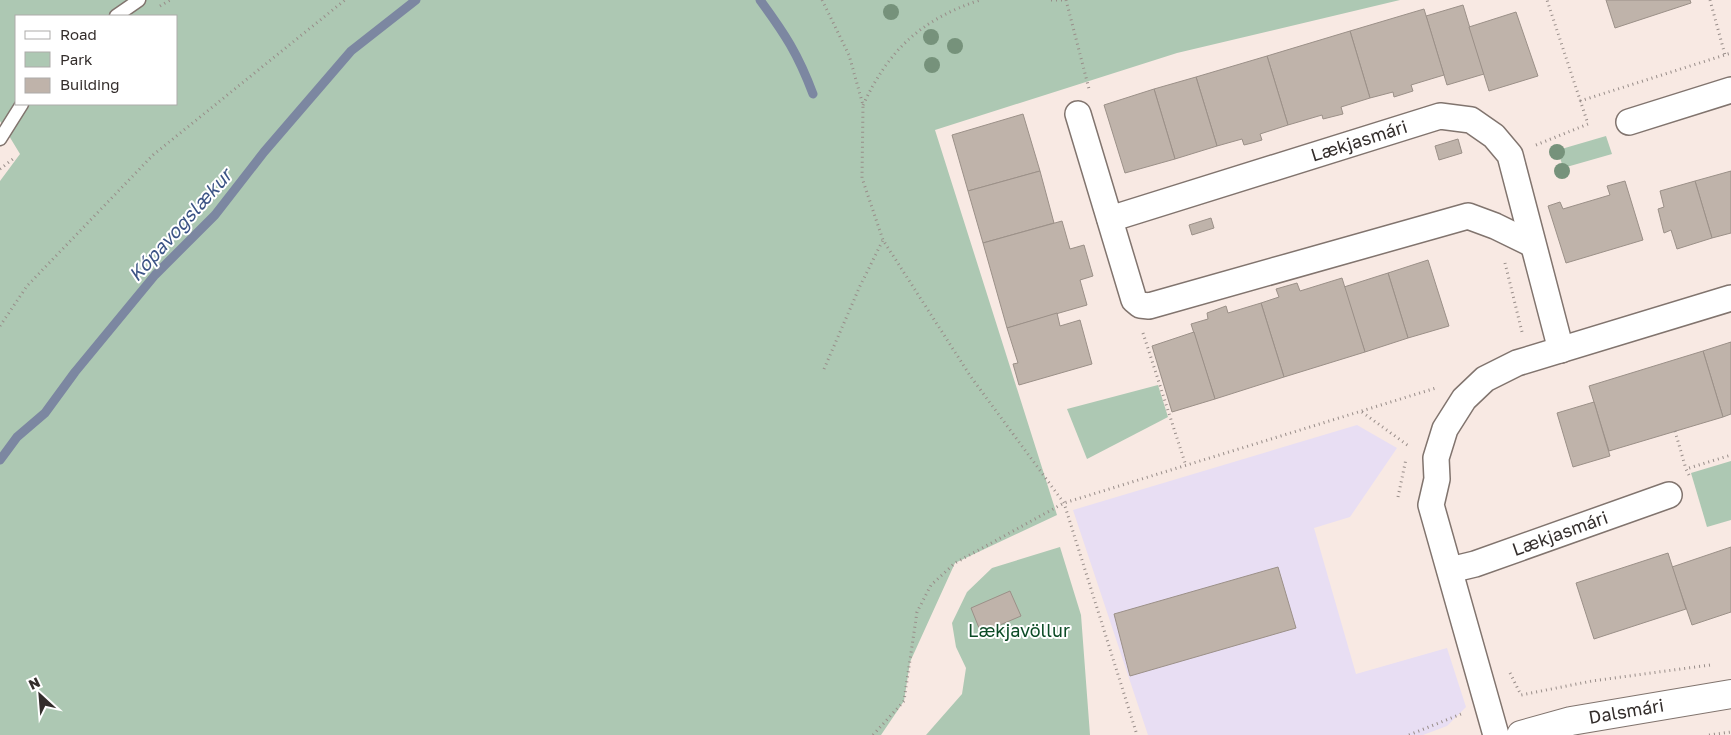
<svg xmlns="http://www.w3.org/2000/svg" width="1731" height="735" viewBox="0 0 1731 735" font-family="'Golos Text',sans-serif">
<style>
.education{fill:#e8def3}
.green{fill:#adc8b3;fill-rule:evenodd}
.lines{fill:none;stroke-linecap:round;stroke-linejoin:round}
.stream{stroke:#7c87a1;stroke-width:9}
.building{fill:#bfb3aa;stroke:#9b9088}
.service-casing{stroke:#81746e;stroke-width:15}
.minor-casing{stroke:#81746e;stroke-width:28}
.tertiary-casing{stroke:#81746e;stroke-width:30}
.path{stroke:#988d89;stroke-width:3;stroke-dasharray:1 4;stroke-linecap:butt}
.service{stroke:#fff;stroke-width:12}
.minor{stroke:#fff;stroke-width:25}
.tertiary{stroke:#fff;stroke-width:28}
.tree{fill:#76927b}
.labels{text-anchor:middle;stroke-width:4;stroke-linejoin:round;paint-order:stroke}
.street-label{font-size:18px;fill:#332d2b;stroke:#fff}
.park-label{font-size:18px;fill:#0c4b26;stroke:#fff}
.water-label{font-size:19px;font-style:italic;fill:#3b5385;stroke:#fff}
</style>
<rect width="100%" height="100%" fill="#f8e9e3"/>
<polygon class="education" points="1357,425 1397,448 1350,517 1314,528 1356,674 1447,648 1466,707 1447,726 1423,735 1148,735 1073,510"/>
<g class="green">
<path d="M0,0H1400L1177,53L935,130L1057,515L955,563L910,662L904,701L881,735H0V181L20,154L0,121ZM16,16H176V104H16Z"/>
<polygon points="1606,136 1612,154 1563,168 1558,150"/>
<polygon points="1158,385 1168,417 1087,459 1067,409"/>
<polygon points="1731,461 1731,520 1707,527 1691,473"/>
<polygon points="1060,547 1081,615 1090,735 926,735 962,694 966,668 956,647 952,623 967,592 992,568"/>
</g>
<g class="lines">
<g class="stream">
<path d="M760,0C785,34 798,54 813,94"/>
<polyline points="0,460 17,437 45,413 75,372 155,275 215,215 264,152 351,51 416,0"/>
</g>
</g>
<g class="building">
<polygon points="1606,0 1690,0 1691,3 1615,28"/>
<polygon points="1463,5 1484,74 1447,85 1426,16"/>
<polygon points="1424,9 1444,75 1411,85 1413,91 1394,97 1393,92 1370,98 1350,31"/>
<polygon points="1516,12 1538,76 1489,91 1469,27"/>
<polygon points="1350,31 1370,98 1341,107 1343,114 1323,119 1322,115 1288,125 1267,56"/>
<polygon points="1267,56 1288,125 1260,134 1262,140 1252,143 1244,145 1242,139 1217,146 1196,77"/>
<polygon points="1196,77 1217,146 1175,159 1154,89"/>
<polygon points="1154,89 1175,159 1125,173 1104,105"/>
<polygon points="1023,114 1040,171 968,191 952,135"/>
<polygon points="1458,139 1462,153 1439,160 1435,146"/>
<polygon points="1040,171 1054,223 983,243 968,191"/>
<polygon points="1731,171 1731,233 1712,238 1695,181"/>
<polygon points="1625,181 1643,240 1566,263 1548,206 1560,202 1563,209 1610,195 1607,186"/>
<polygon points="1695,181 1712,238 1677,249 1671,230 1664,233 1658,209 1664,207 1660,191"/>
<polygon points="1211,218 1214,228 1192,235 1189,225"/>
<polygon points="1062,221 1070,249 1084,245 1093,276 1080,280 1087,305 1007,328 983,243"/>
<polygon points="1428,260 1449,326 1408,338 1388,273"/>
<polygon points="1388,273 1408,338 1365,352 1344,287"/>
<polygon points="1342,278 1365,352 1284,377 1261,303 1279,297 1276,289 1297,283 1300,291"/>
<polygon points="1261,303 1284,377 1215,399 1191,324 1208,319 1207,313 1226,306 1228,313"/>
<polygon points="1057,313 1060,326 1080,320 1092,364 1019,385 1013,364 1018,363 1007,328"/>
<polygon points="1194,332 1215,399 1172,412 1152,346"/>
<polygon points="1731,342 1731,414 1723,417 1703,351"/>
<polygon points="1703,351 1723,417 1609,451 1589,386"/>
<polygon points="1594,402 1610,456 1573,467 1557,413"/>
<polygon points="1731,547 1731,612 1692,625 1672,567"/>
<polygon points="1668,553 1686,609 1594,639 1576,583"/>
<polygon points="1278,567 1296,628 1130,676 1114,614"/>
<polygon points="1010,591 1021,616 981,633 971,608"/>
</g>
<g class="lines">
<defs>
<g id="service">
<polyline points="116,16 139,0"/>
<polyline points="0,139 22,104"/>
</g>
<g id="minor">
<polyline points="1078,114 1134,300 1140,305 1149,306 1468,216 1495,226 1532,244"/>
<polyline points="1629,122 1731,90"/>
<path id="s1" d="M1110,219L1440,116L1471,120L1494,136L1510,155L1561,350"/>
<path id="s2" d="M1450,570L1475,564L1669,495"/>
<polyline points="1496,735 1431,505 1437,479 1436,458 1445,429 1464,399 1485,379 1517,363 1731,298"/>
</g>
<g id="tertiary">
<path id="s3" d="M1521,735L1571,721L1731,694"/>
</g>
</defs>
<use href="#service" class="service-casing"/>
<use href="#minor" class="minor-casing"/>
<use href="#tertiary" class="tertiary-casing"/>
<g class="path">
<polyline points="822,0 849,55 863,105 862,178 883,240 971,377 1064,503 1137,735"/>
<polyline points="1051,0 1066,0"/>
<polyline points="1066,0 1089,89"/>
<polyline points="1710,0 1725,55"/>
<polyline points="160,6 170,0"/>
<polyline points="1580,101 1731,53"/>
<path d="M863,105C889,50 920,20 980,0"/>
<polyline points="1536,145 1588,124 1547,0"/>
<polyline points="0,169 13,159"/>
<polyline points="1505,263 1522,332"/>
<polyline points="0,326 27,286 153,155 345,0"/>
<polyline points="1143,333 1186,466"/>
<polyline points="824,369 860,286 883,240"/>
<polyline points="1362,412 1410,447"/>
<polyline points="1675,431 1686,469"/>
<polyline points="1689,475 1686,469 1731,455"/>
<polyline points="1398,497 1406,459"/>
<polyline points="1510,673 1521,695 1592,681 1710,665"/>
<polyline points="873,735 904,701 917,612 931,585 955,563 1064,503 1436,388"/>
<polyline points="1409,735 1461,714"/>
<polyline points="1709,735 1731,732"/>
</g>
<use href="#service" class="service"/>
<use href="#minor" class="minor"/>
<use href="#tertiary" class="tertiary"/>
</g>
<g class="tree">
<circle cx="891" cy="12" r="8"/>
<circle cx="931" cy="37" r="8"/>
<circle cx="955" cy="46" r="8"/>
<circle cx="932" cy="65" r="8"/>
<circle cx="1557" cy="152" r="8"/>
<circle cx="1562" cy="171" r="8"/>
</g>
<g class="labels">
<g class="street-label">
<text dy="6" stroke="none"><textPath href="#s1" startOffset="261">Lækjasmári</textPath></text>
<text dy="6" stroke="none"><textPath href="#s2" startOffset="116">Lækjasmári</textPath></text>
<text dy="6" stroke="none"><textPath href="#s3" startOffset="108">Dalsmári</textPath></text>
</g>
<g class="park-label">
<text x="1019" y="637">Lækjavöllur</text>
</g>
<g class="water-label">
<text transform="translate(180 225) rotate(-48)" y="7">Kópavogslækur</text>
</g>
</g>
<rect x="15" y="15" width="162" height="90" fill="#ffffff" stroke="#adabaa"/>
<rect x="25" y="31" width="25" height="8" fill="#ffffff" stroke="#adabaa"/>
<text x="60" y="40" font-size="15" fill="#332d2b">Road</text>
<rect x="25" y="52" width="25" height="15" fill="#adc8b3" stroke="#adabaa"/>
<text x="60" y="65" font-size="15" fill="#332d2b">Park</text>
<rect x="25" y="78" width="25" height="15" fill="#bfb3aa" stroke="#adabaa"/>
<text x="60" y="90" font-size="15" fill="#332d2b">Building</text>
<g transform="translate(40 695) rotate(334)" stroke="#ffffff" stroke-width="4" paint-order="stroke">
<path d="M0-4L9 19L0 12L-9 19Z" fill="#332d2b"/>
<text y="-8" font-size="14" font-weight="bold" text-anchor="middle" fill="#332d2b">N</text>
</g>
</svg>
